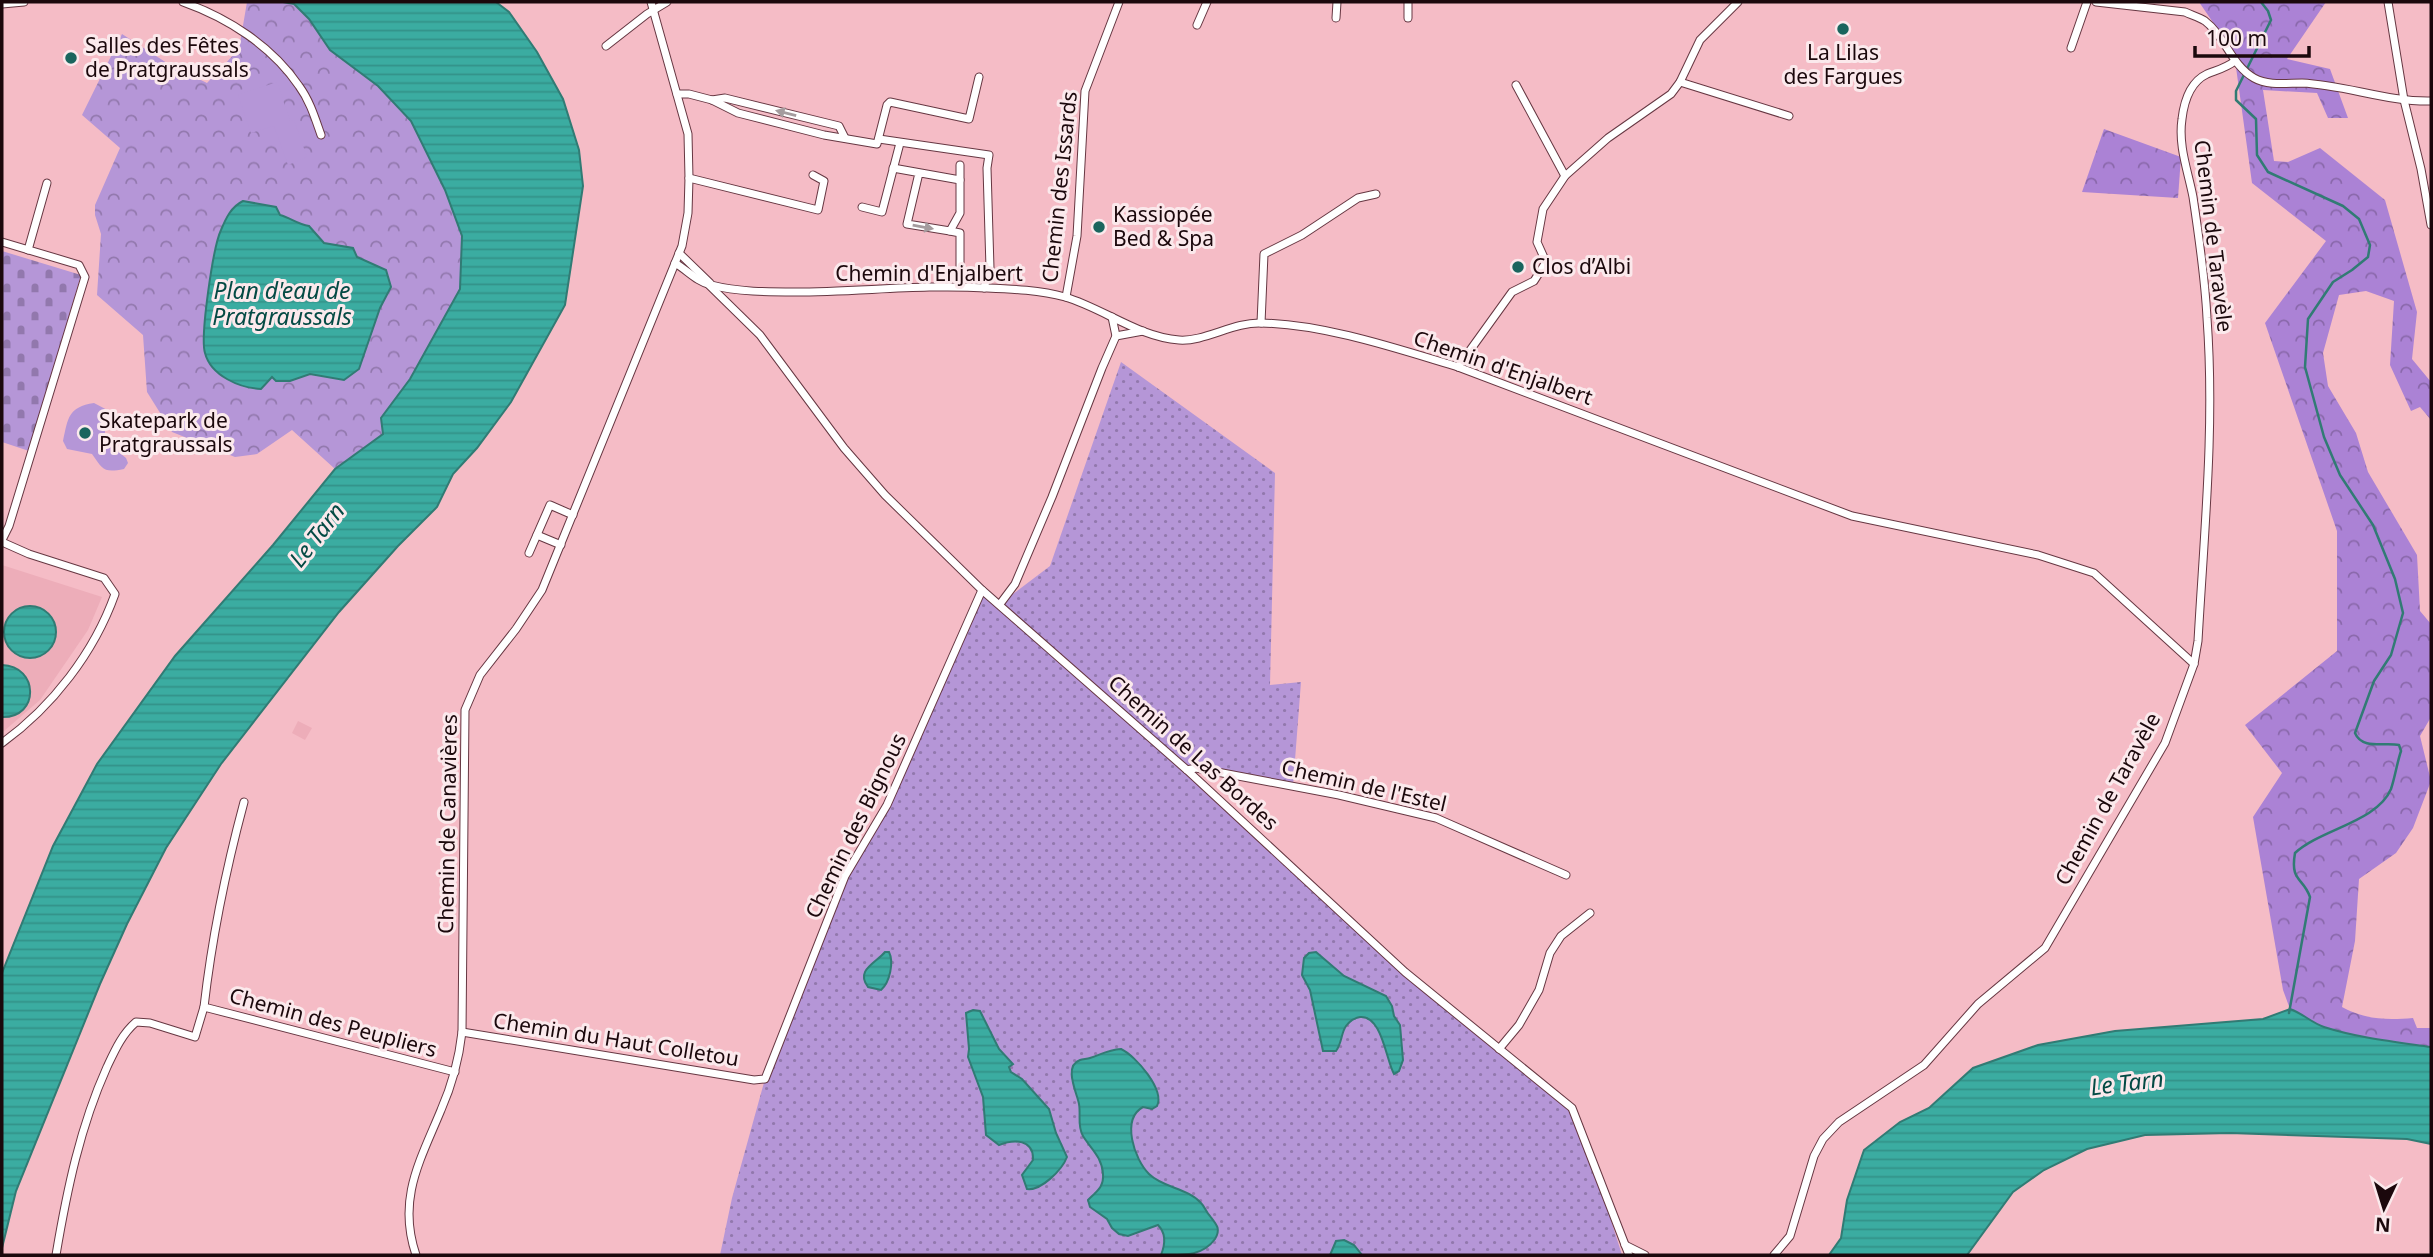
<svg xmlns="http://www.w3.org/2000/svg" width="2433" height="1257" viewBox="0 0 2433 1257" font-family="'Noto Sans',sans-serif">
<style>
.built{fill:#edadb9}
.grass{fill:url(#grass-dots)}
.forest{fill:url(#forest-crowns)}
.cemetery{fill:url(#cemetery-stones)}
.park{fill:url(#park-crowns)}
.garden{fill:#b596d7}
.water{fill:url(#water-rules);stroke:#317b74;stroke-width:2}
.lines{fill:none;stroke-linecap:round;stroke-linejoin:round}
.stream{stroke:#317b74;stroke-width:2.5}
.minor-casing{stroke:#663742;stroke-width:9}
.minor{stroke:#fff;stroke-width:7}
.oneway{fill:#a49c9e}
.poi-dot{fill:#1a655e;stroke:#fbe9ec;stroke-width:2.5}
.labels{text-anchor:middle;stroke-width:6;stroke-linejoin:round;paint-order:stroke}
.poi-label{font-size:21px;fill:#1b080c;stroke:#fbe9ec;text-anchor:start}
.street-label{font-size:21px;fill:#1b080c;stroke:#fbe9ec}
.water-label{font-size:23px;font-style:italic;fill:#044a44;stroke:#fbe9ec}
</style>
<defs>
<pattern id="grass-dots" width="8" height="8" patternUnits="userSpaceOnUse" patternTransform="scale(1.75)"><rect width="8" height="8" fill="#b596d7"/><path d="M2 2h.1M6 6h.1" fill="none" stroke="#9278ad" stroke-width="1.8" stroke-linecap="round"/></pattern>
<pattern id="forest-crowns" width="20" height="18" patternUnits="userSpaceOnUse" patternTransform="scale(1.75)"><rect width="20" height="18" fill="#ab82d5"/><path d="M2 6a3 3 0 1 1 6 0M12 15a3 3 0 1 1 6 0" fill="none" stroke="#8a68ab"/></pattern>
<pattern id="cemetery-stones" width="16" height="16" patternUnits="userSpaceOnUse" patternTransform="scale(1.75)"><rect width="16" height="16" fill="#b596d7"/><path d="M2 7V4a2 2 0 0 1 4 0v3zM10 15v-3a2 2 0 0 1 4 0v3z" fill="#9278ad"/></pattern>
<pattern id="park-crowns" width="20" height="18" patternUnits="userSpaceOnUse" patternTransform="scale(1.75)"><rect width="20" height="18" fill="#b596d7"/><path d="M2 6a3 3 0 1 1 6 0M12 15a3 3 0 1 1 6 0" fill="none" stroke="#9278ad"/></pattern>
<pattern id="water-rules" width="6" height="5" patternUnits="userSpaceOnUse" patternTransform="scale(1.75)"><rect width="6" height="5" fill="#3baca1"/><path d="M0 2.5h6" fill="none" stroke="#339289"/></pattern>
</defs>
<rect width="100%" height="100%" fill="#f5bcc6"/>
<g class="built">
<polygon points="2,565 102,597 88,630 40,700 4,731 2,730"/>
<polygon points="298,721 312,728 305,740 292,733"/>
</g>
<polygon class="grass" points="1121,362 1275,473 1270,685 1301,682 1293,786 1189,770 1405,972 1572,1108 1591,1157 1622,1255 720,1255 732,1198 765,1079 833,906 887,805 982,590 1000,604 1050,566"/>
<g class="forest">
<path d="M2199,2H2326L2287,59L2330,69L2348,118H2328L2317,93L2263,90L2274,161L2288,162L2320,148L2385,200L2417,312L2412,359L2431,382V420L2420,407L2411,411L2390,365L2394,301L2366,291L2339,295L2323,353L2328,386L2356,433L2368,472L2417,555L2420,611L2431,624V717L2420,736L2431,781L2413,828L2396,853L2359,879L2355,941L2342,1007C2366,1020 2387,1020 2413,1018L2417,1028H2431V1047C2396,1042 2358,1038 2324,1027C2312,1023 2302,1013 2290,1009L2283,990L2253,817L2282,773L2245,725L2337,651V531L2265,323L2326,241L2252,183L2234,53Z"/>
<polygon points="2104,129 2181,157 2178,198 2082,192"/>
</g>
<polygon class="cemetery" points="2,251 81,275 29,451 2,442"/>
<polygon class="park" points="247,2 283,2 293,4 309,19 330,50 378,86 411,121 445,190 462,236 460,289 410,379 381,418 383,434 335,469 292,430 257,454 235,457 172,432 147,392 143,335 97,295 101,234 95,215 95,205 120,148 82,115 122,34 170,65 207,83 239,49"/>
<g class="garden">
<polygon points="277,82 290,121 294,120 307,157 288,165 274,126 251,133 238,95"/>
<path d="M94,403L113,413L114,417L105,426V441L126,458L128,463L124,469C104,473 103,470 92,454L67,449L63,441C68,418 68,407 94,403Z"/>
</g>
<g class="water">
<polygon points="283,2 496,2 509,12 537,52 563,99 579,150 583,186 565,305 511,402 477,448 453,474 437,507 398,546 339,612 221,764 166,848 127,924 100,984 16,1191 2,1248 2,973 53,846 97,764 175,656 273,545 335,469 383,434 381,418 410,379 460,289 462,236 445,190 411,121 378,86 330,50 309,19 294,4"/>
<path d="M243,201L276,207L280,215C291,218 297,224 309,226L324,243L353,248L357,257L386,270L391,287L380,308L359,369L344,380L310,374L290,381H276L272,377L261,389C240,388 211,376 205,353C200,337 213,247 221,230C226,218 231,207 243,201Z"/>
<circle cx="30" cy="632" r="26"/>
<path d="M2,665C39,666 40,718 2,717Z"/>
<path d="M885,952H889C894,962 890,982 881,990L868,987C855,970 876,963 885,952Z"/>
<path d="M1316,952L1344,976L1386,996L1392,1006L1394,1016L1400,1025L1403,1060L1399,1071L1394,1074C1386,1060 1382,1015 1360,1017C1354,1018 1349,1022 1346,1026C1341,1033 1342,1043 1336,1051H1323L1310,990L1302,975L1304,958L1309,953Z"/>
<path d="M2290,1009C2302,1013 2312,1023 2324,1027C2358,1038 2396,1042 2431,1047V1144L2407,1139L2230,1133L2145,1135L2087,1149L2044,1170L2013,1192L1967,1255H1829L1841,1238L1847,1200L1864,1150L1900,1122L1929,1108L1973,1068L2038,1045L2115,1031L2263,1019Z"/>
<path d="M973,1010L980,1011L999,1049L1013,1064L1009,1067L1011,1072L1022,1079L1049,1109L1056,1133L1067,1157C1062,1170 1041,1191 1027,1189L1022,1175L1033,1160C1034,1139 1014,1139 999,1145L986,1135L983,1097L968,1057L969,1049L966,1013Z"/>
<path d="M1121,1049C1136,1056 1165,1090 1157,1106L1152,1109L1143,1107C1121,1119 1134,1159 1149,1174C1163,1188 1188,1188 1201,1203C1205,1207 1206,1212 1210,1216C1217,1225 1221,1229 1215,1239C1202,1257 1182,1255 1161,1255C1165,1245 1166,1233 1158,1225L1128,1236L1119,1234L1112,1228L1107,1219L1090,1207L1088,1200C1097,1191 1104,1187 1103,1174C1102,1157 1091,1149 1083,1136C1077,1126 1081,1115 1079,1104C1077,1093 1063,1066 1080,1060C1083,1059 1087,1059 1090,1058C1102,1054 1108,1050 1121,1049Z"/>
<polygon points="1344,1240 1354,1245 1362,1255 1330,1255 1336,1241"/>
</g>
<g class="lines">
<path class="stream" d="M2261,2L2268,11L2271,20L2236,91V100L2256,119L2257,155L2268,172L2343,206L2359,219L2370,245L2368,257L2352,270L2333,282L2308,319L2305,367L2324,437L2340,475L2373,525L2395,579L2403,613L2391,655L2374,681L2355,733C2362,750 2385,742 2399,745L2401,751C2397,763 2395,777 2391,789C2377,822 2321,829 2295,853C2290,882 2303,877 2310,897L2289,1013"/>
<defs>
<g id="minor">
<path d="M183,2C228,18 272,46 299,86C310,101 315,118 321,135"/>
<path d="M2096,2L2185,12C2191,15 2199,17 2205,21C2225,36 2231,65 2254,78C2268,86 2287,83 2302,83C2346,85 2387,102 2431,101"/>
<polyline points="2388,2 2404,100 2421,169 2431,225"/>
<polyline points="2,4 24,2"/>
<polyline points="1336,18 1337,2"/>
<polyline points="1408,18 1408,2"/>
<polyline points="1197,25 1207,2"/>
<polyline points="606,46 647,14 667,2"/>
<polyline points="2071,48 2087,2"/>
<polyline points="1680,82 1789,116"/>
<polyline points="1516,85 1565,176"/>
<polyline points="677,94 689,94 712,100 738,113 824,135 877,144 887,105 890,102 969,119 979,77"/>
<polyline points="712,100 725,98 839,126 845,138"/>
<polyline points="879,139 989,155 987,168 990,268 984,288"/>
<polyline points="893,168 960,180 960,213 950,231 907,224 919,173"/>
<polyline points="689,178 818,210 824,181 813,175"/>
<polyline points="960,180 960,165"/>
<polyline points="862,207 882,212 900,143"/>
<polyline points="950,231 960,233 960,270"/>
<polyline points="2,242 79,265 85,277 9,526 2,540"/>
<polyline points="28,250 47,183"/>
<polyline points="679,253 710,283"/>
<path d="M675,263C687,270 697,282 711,285C738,292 768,292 795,292C859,292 923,284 986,288C1012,289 1040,290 1065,297C1103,308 1138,337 1179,340C1204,342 1234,322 1261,323C1324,324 1398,349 1458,367L1852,516L2038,555L2094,573L2194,664"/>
<polyline points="709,285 760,335 844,448 885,495 982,590 1187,770 1405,972 1572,1108 1629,1255"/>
<polyline points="1066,297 1077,236 1085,91 1119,2"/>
<polyline points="1261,323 1264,254 1302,235 1358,198 1376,194"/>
<polyline points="1116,336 1143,331"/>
<polyline points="1458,367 1512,292 1534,281 1546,262 1537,242 1543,209 1565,176 1608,138 1671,94 1680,82 1700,40 1738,2"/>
<polyline points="537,535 561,545"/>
<path d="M2,542L29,554L104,578L115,594C94,653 52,707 2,743"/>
<polyline points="529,553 550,505 573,515"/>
<polyline points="1000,604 1015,584 1052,497 1102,368 1116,336 1112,317"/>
<polyline points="1187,770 1196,768 1339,795 1436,818 1566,875"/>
<path d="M244,802C226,869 212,937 204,1007L455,1072"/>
<polyline points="462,1032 754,1080 765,1079 845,876 887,805 982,590"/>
<polyline points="1499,1049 1519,1025 1539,990 1550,953 1561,936 1590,913"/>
<polyline points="1625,1245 1645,1255"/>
<path d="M56,1255C67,1190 80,1127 107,1067C115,1050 122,1034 136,1022L150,1023L195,1037L204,1007"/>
<path d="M416,1255C397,1199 420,1161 441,1110C452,1085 459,1059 462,1032L465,710L480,675L516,629L542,590L682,246L688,213L689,178L688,134L651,2"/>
<path d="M1774,1255L1790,1236L1814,1156L1823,1139L1839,1122L1924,1065L1978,1004L2045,948L2165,743L2194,664L2198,641C2204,534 2215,426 2207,318C2205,278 2199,237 2193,197C2188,171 2178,146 2182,119C2184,102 2190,82 2207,74C2217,70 2226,68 2235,61"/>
</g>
</defs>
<use href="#minor" class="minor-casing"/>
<use href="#minor" class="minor"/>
</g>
<defs><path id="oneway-solid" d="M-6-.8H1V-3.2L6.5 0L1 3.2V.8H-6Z" transform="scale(1.75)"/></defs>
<g class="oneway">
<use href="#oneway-solid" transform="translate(786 113) rotate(-166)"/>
<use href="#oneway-solid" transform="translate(923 227) rotate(10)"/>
</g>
<g class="poi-dot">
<circle cx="1843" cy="29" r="7"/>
<circle cx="71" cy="58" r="7"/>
<circle cx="1099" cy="227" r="7"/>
<circle cx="1518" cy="267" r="7"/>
<circle cx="85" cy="433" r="7"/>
</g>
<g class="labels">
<g class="poi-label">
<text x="85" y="53">Salles des Fêtes<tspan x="85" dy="24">de Pratgraussals</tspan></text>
<text x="1843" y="60" text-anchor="middle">La Lilas<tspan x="1843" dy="24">des Fargues</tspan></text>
<text x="1113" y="222">Kassiopée<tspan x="1113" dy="24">Bed &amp; Spa</tspan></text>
<text x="1532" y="274">Clos d’Albi</text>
<text x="99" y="428">Skatepark de<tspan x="99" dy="24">Pratgraussals</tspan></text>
</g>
<g class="street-label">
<text transform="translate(1060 187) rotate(-84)" y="7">Chemin des Issards</text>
<text transform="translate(2213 236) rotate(83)" y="7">Chemin de Taravèle</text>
<text x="929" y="281">Chemin d'Enjalbert</text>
<text transform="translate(1503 368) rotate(19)" y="7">Chemin d'Enjalbert</text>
<text transform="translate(1193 753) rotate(42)" y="7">Chemin de Las Bordes</text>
<text transform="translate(1364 786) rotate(13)" y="7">Chemin de l'Estel</text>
<text transform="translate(2108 799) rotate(-61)" y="7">Chemin de Taravèle</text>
<text transform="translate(448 824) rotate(-89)" y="7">Chemin de Canavières</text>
<text transform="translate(856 826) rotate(-64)" y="7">Chemin des Bignous</text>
<text transform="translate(333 1023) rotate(15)" y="7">Chemin des Peupliers</text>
<text transform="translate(616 1040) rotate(9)" y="7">Chemin du Haut Colletou</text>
</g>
<g class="water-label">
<text x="282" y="299">Plan d'eau de<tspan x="282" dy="26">Pratgraussals</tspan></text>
<text transform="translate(317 535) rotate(-52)" y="8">Le Tarn</text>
<text transform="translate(2127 1083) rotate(-7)" y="8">Le Tarn</text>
</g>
</g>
<rect width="2433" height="1257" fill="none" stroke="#1b080c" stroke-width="7"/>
<g transform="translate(2384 1208) rotate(184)" stroke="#fbe9ec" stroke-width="5" paint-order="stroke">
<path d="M0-5L12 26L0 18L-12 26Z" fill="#1b080c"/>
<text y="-10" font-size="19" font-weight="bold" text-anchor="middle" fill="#1b080c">N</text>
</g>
<path d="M2195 46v10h114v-10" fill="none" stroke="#1b080c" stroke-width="3.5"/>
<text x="2206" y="46" font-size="21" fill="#1b080c" stroke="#fbe9ec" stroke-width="5" paint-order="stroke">100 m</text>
</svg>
